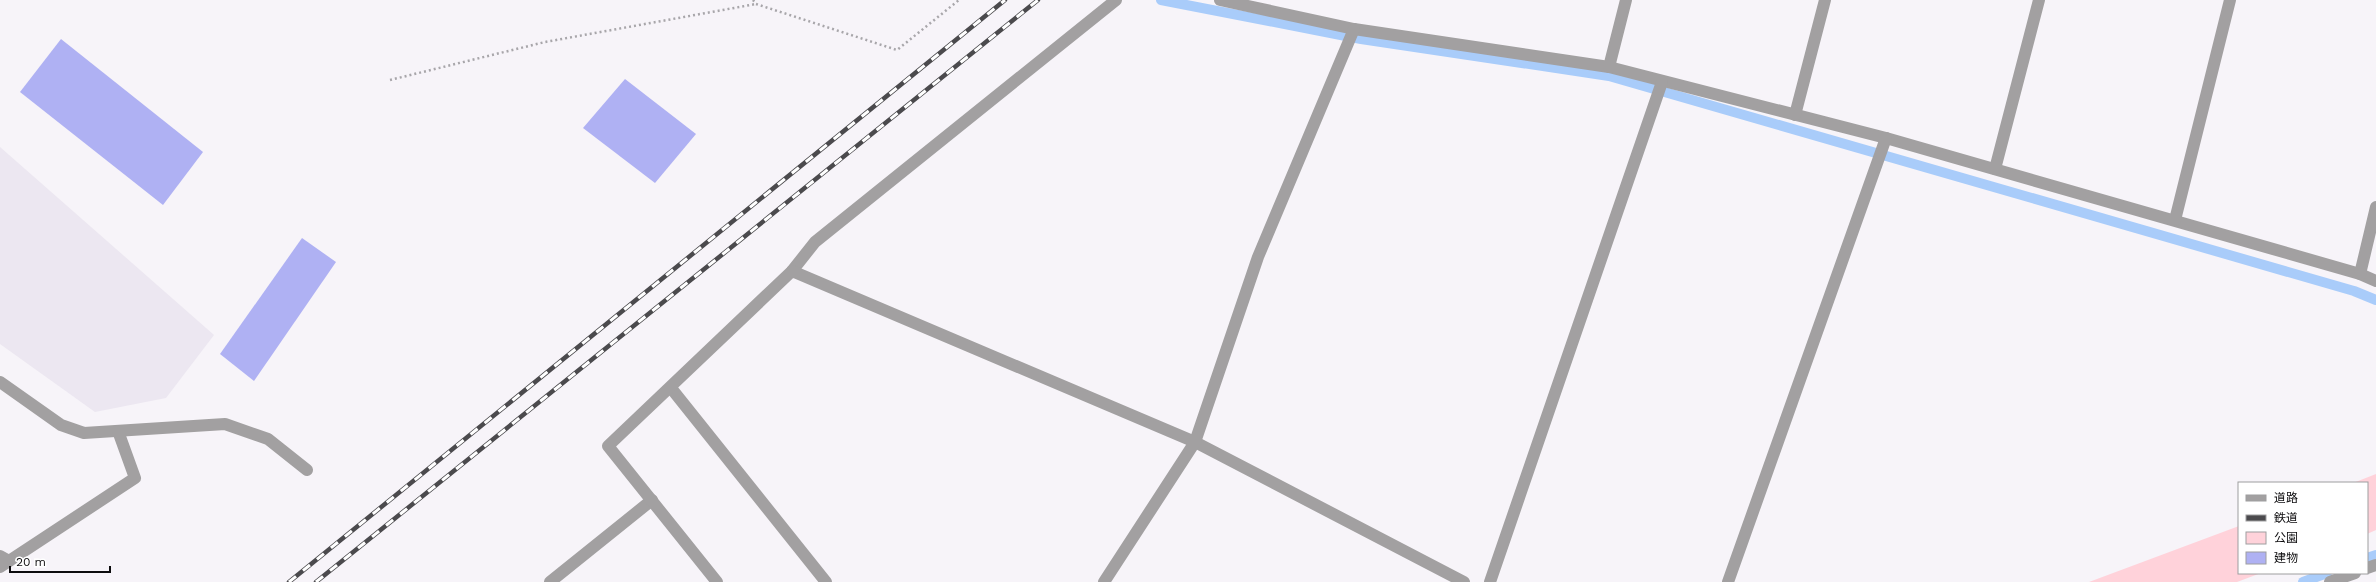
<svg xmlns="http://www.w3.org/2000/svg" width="2376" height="582" viewBox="0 0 2376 582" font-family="'Work Sans','Noto Sans JP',sans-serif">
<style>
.built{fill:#ece7f1}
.green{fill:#ffd2da}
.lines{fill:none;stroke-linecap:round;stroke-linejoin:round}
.stream{stroke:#a9ccfa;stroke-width:10}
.building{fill:#afb1f3}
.path{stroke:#a8a6aa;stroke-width:2.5;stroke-dasharray:2 3;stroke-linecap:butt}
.street{stroke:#a2a0a1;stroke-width:12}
.rail-casing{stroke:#4b4a4d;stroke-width:4.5}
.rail{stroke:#fff;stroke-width:3;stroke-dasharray:9;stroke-linecap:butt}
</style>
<rect width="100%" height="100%" fill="#f7f4f9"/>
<polygon class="built" points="0,147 214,335 166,398 95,412 0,344"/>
<g class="green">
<polygon points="2376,474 2376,530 2367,534 2367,483 2353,483"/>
<polygon points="2239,526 2239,573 2261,573 2237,582 2089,582"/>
</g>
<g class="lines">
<g class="stream">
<polyline points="1161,0 1361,39 1609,76 2354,291 2376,300"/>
<polyline points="2367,558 2376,555"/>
<polyline points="2303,582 2327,573"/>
</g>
</g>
<g class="building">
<polygon points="61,39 203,152 163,205 20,92"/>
<polygon points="625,79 696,134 655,183 583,128"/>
<polygon points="302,238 336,262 254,381 220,354"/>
</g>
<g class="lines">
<g class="path">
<polyline points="753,0 756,4 897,50 959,0"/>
<polyline points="390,80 545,42 756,4"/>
</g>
<g class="street">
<polyline points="1220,0 1354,29 1609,67 1886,138 2360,274 2376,281"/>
<polyline points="1609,67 1626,0"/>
<polyline points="1795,115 1825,0"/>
<polyline points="1995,169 2039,0"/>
<polyline points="2175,220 2230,0"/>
<polyline points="792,271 815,242 1116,0"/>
<polyline points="2360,274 2376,207"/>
<polyline points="0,382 61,425 84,433 225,424 268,439 307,470"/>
<polyline points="671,388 826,582"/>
<polyline points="0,556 9,561 0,567"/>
<polyline points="9,561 135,478 118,431"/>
<polyline points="2367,568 2376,565"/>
<polyline points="550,582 652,500"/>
<polyline points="717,582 608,446 792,271 1195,442 1464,582"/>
<polyline points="1104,582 1195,442 1258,257 1354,29"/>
<polyline points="1490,582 1662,82"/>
<polyline points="1728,582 1886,138"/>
<polyline points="2330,582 2355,573"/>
</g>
<defs>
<g id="rail">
<polyline points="289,582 1005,0"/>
<polyline points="316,582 1038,0"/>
</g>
</defs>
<use href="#rail" class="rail-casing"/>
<use href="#rail" class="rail"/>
</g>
<rect x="2238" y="482" width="130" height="92" fill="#ffffff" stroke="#9e9e9f"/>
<rect x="2246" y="495" width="20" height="6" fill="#a2a0a1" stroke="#9e9e9f"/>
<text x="2274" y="502" font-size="12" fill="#0d0c0e">道路</text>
<rect x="2246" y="515" width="20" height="6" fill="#4b4a4d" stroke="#9e9e9f"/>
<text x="2274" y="522" font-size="12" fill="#0d0c0e">鉄道</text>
<rect x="2246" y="532" width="20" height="12" fill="#ffd2da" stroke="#9e9e9f"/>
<text x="2274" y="542" font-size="12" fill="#0d0c0e">公園</text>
<rect x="2246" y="552" width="20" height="12" fill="#afb1f3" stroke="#9e9e9f"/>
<text x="2274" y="562" font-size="12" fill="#0d0c0e">建物</text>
<path d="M10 566v6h100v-6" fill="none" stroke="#0d0c0e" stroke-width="2"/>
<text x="16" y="566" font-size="12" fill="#0d0c0e" stroke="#ffffff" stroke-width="3" paint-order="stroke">20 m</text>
</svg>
